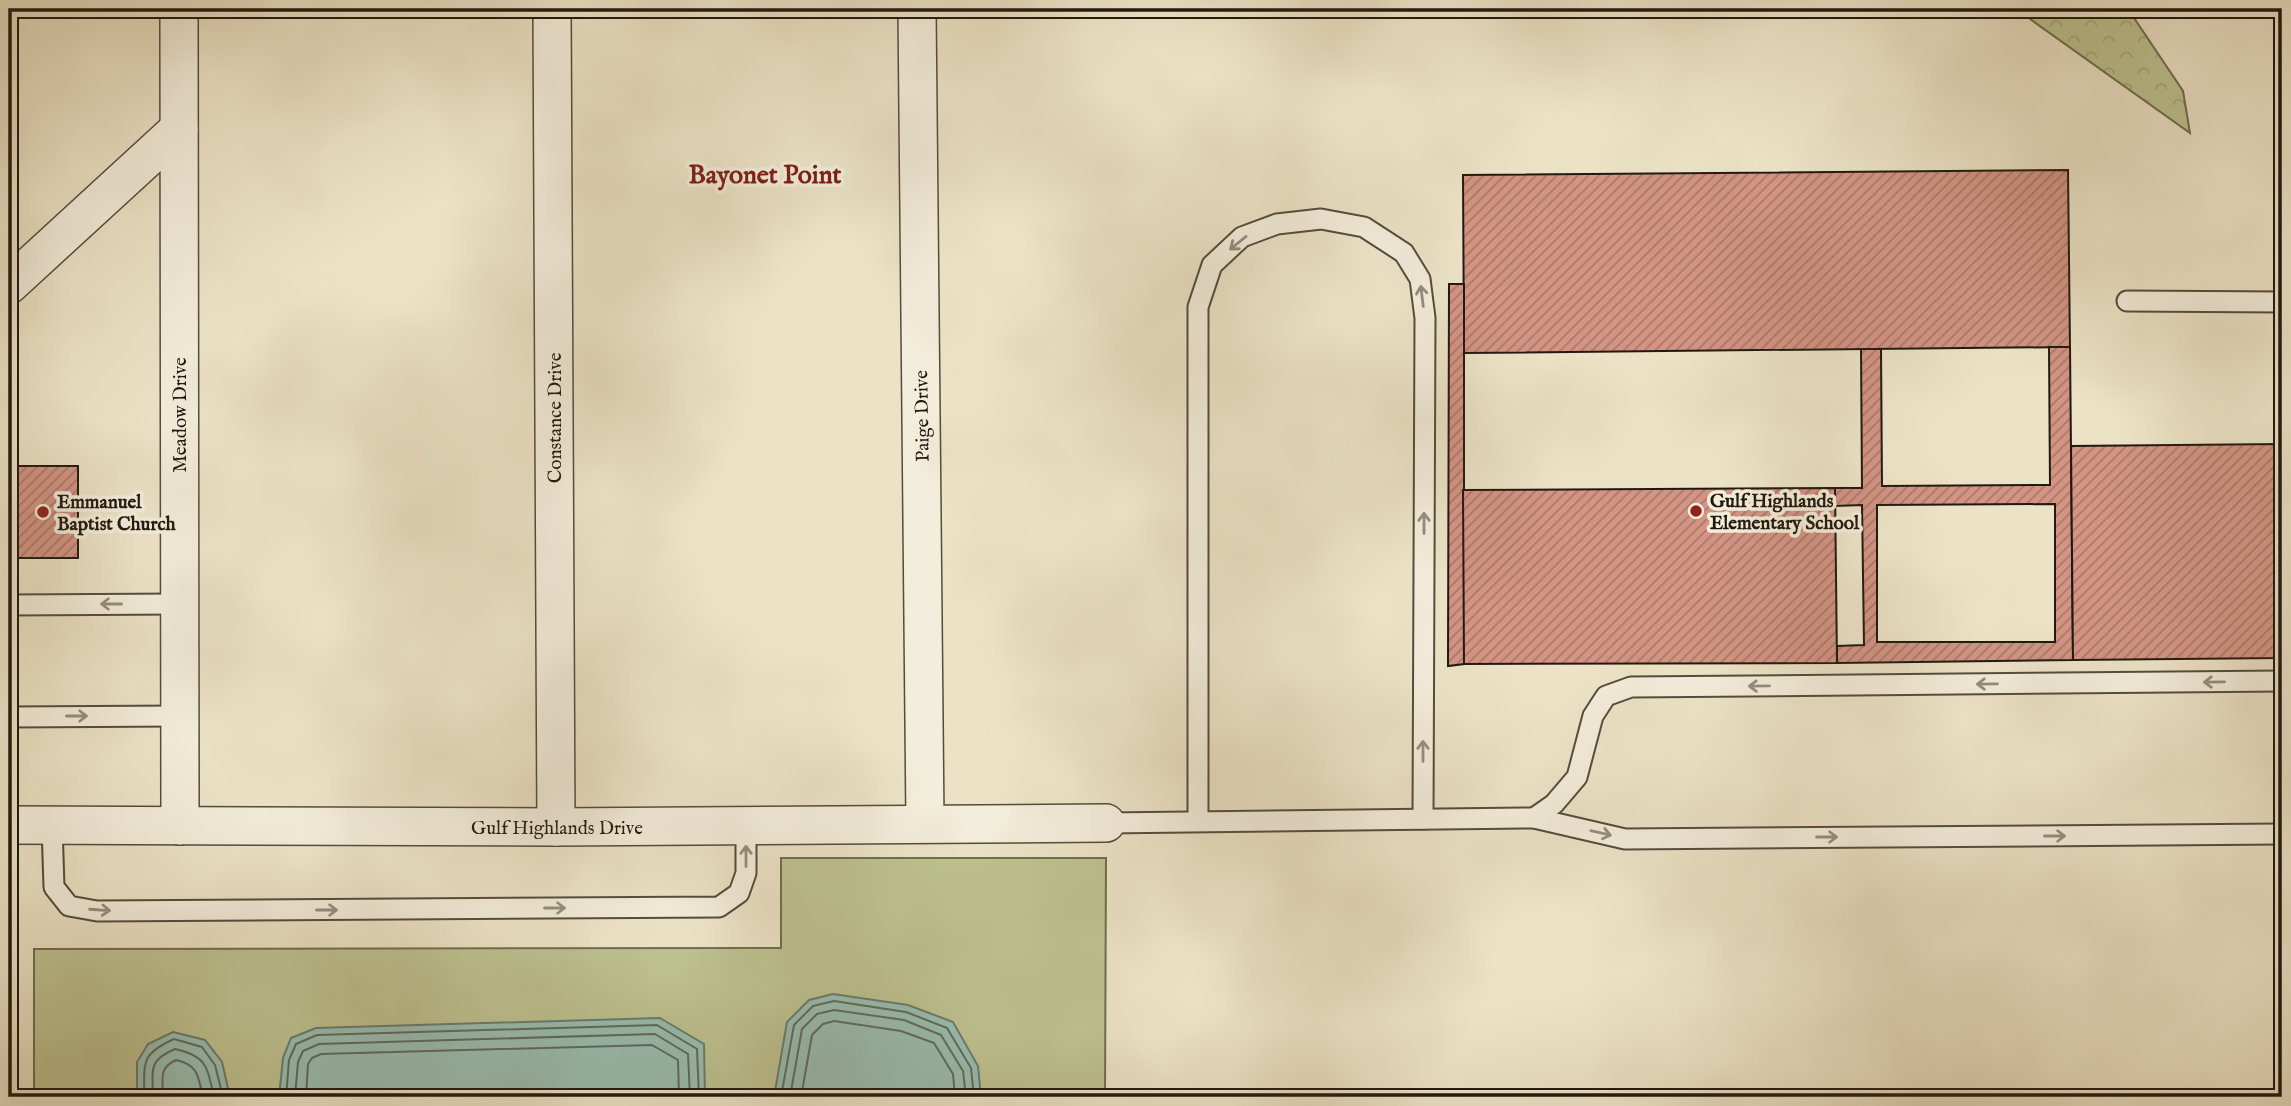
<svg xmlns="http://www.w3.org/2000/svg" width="2291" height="1106" viewBox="0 0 2291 1106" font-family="'IM FELL English',serif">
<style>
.green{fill:#bec291;stroke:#706e50;stroke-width:2}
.forest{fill:url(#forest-crowns);stroke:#706e50;stroke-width:2}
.water{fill:#99beb1;stroke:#697c70;stroke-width:2}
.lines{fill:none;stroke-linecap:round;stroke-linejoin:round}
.shore{stroke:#5d6c60;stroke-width:2}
.building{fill:url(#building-hatch);stroke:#21190f;stroke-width:2;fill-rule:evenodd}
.lane-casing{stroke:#544c3d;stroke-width:23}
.street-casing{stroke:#544c3d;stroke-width:40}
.lane{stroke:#f3eddb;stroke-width:19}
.street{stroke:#f3eddb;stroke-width:37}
.oneway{stroke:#948e7f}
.poi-dot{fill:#8f2418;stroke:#f3eddb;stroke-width:2.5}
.labels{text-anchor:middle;stroke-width:7;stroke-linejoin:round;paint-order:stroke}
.street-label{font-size:19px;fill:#21190f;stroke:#f3eddb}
.poi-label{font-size:19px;font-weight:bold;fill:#21190f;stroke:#f3eddb;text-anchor:start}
.district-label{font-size:26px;font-weight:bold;fill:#7a1f14;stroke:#f3eddb}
</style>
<defs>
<pattern id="forest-crowns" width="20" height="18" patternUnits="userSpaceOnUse" patternTransform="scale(1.75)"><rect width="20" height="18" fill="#bec291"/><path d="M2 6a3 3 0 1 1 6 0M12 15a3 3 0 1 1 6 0" fill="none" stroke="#a3a67c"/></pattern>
<pattern id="building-hatch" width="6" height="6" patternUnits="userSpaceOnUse" patternTransform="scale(1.75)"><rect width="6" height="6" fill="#d39484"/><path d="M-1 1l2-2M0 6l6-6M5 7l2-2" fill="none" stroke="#ab786a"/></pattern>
</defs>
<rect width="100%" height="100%" fill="#ece3c7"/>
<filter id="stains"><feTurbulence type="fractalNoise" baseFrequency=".00286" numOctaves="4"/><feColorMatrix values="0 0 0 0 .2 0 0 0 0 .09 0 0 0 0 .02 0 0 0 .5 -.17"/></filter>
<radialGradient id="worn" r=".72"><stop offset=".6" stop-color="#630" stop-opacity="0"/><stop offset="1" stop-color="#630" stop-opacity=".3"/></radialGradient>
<polygon class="green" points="781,858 1106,858 1105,1097 34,1097 34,949 781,948"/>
<polygon class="forest" points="2016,9 2128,9 2183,91 2190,133"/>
<g class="water">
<polygon points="833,994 908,1005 953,1022 978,1066 981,1097 774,1097 787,1022 809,1000"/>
<polygon points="660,1018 704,1044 705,1097 279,1097 283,1058 291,1038 316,1028"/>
<polygon points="173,1032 205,1040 222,1062 230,1097 137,1097 137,1062 148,1044"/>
</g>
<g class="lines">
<g class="shore">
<path d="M144,1097C145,1063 139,1055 174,1039L202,1047L215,1065L223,1097"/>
<path d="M153,1097C153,1070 147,1061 175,1049C208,1056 207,1068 214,1097"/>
<path d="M163,1097C163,1080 158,1068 176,1060C199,1065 198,1077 203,1097"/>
<polyline points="286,1097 289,1060 296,1044 317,1035 657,1025 697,1049 699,1097"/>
<polyline points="295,1097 298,1062 303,1051 319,1044 655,1034 688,1054 690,1097"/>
<polyline points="306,1097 308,1064 312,1058 321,1054 652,1045 678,1060 679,1097"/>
<polyline points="781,1097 794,1025 813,1006 834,1001 906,1012 947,1028 971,1068 974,1097"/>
<polyline points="790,1097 802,1029 817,1014 834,1010 904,1020 941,1035 963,1071 966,1097"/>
<polyline points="801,1097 812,1035 823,1024 834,1021 901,1031 934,1043 953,1074 955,1097"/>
</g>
</g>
<g class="building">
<polygon points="2068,170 2070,347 1464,353 1463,175"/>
<polygon points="1449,284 1464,284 1464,664 1448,666"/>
<path d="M2049,347H2070L2073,660L1837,663V646L1864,645L1862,505L1835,506V488H1862L1861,349H1881L1882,486L2050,485ZM2055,504V642H1877V505Z"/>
<polygon points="2282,444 2282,658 2073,660 2071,446"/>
<rect x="9" y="466" width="69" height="92"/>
<polygon points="1835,488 1837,663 1464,664 1463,490"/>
</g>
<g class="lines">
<defs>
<g id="lane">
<polyline points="2127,301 2282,302"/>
<polyline points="9,605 179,604"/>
<polyline points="9,717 180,716"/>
<polyline points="1534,818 1554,804 1577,777 1593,716 1606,696 1631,687 2282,681"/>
<polyline points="1198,821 1198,307 1212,265 1242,237 1277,224 1321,219 1364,227 1404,253 1420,279 1425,318 1423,819"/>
<polyline points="1106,823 1534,818 1625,839 2282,834"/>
<polyline points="52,825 54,887 69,906 97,911 719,907 739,893 746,873 746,825"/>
</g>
<g id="street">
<polyline points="179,9 180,826"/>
<polyline points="552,9 556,827"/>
<polyline points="917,9 925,823"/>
<polyline points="9,285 179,129"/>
<polyline points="9,825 556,827 1106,823"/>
</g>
</defs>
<use href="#lane" class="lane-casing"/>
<use href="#street" class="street-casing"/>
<use href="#lane" class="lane"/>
<use href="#street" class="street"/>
</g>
<defs><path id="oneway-shaft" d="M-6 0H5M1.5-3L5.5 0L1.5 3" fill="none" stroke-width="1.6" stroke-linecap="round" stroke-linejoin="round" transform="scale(1.75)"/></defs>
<g class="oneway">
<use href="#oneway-shaft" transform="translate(1238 243) rotate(141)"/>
<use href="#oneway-shaft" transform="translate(1422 296) rotate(-97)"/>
<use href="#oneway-shaft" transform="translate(1424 523) rotate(-90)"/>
<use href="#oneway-shaft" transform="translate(111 604) rotate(180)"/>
<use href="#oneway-shaft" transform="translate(2214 682) rotate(179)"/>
<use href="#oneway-shaft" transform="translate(1987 684) rotate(179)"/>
<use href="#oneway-shaft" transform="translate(1759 686) rotate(179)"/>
<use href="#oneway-shaft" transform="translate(77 716)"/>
<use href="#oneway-shaft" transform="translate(1423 751) rotate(-90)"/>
<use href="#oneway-shaft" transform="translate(1601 833) rotate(13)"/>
<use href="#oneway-shaft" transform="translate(2055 836)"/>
<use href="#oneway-shaft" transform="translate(1827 837)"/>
<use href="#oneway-shaft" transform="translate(746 856) rotate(-90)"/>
<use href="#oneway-shaft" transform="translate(555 908)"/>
<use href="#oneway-shaft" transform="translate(100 910) rotate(4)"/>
<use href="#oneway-shaft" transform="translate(327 910)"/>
</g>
<g class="poi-dot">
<circle cx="1696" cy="511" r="7"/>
<circle cx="43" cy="512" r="7"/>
</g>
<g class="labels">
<g class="street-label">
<text transform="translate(179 415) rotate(-90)" y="7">Meadow Drive</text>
<text transform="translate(921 416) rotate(-91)" y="7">Paige Drive</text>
<text transform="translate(554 418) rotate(-90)" y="7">Constance Drive</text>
<text x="557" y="834">Gulf Highlands Drive</text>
</g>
<g class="poi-label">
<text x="1710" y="507">Gulf Highlands<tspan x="1710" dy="22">Elementary School</tspan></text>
<text x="57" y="508">Emmanuel<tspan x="57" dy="22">Baptist Church</tspan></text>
</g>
<g class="district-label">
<text x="765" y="183">Bayonet Point</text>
</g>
</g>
<rect width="2291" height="1106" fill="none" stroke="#ece3c7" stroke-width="35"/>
<rect x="10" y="10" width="2270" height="1085" fill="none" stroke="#21190f" stroke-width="3.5"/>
<rect x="18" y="18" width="2256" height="1071" fill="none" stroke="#21190f" stroke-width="2"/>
<rect width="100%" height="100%" filter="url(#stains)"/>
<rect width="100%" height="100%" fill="url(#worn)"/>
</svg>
